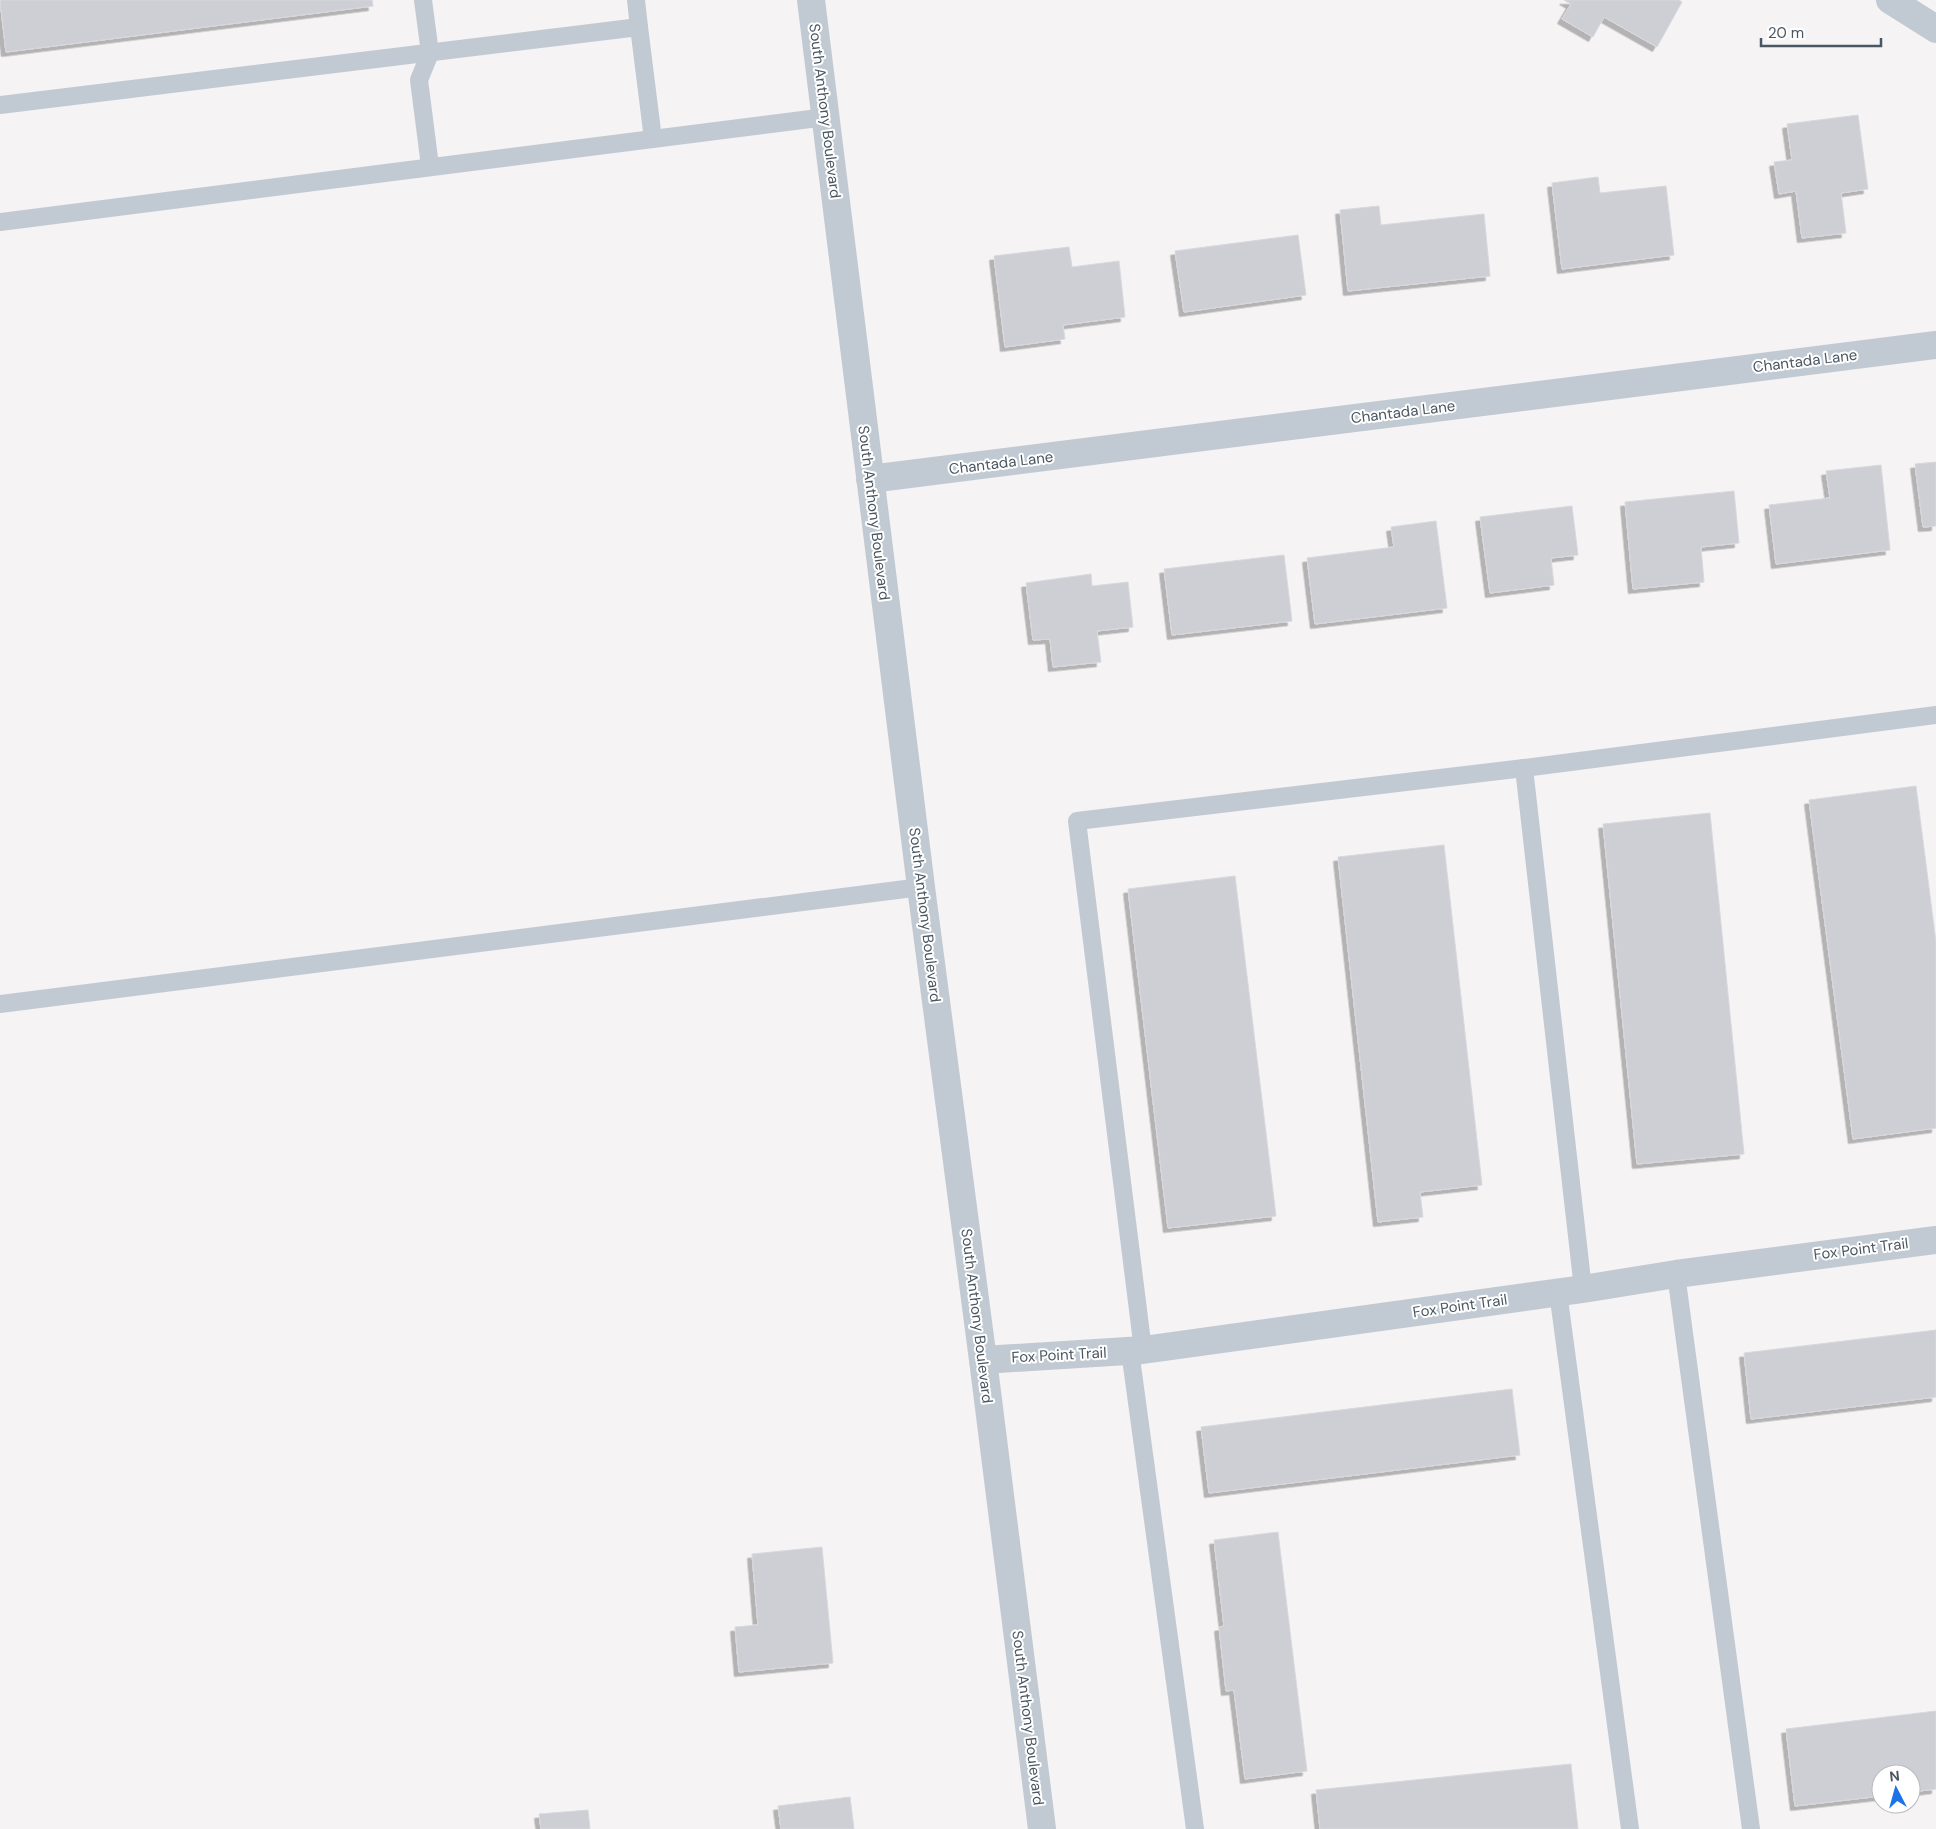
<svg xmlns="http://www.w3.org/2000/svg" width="1936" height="1829" viewBox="0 0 1936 1829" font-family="'DM Sans',sans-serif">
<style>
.building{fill:#cdcfd5;stroke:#d7d9de;filter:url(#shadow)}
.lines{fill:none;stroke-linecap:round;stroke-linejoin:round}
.service{stroke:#c1cad2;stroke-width:18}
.minor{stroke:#c1cad2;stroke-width:28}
.labels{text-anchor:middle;stroke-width:4;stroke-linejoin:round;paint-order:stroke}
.street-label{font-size:15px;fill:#4a5661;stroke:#fff}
</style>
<defs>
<filter id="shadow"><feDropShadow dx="-4.5" dy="4.5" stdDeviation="0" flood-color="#0004"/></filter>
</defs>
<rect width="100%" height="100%" fill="#f5f3f3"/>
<g class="building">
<polygon points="0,0 372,0 373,6 6,52"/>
<polygon points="1564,0 1679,0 1682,2 1657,47 1604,17 1593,37 1562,19 1571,4"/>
<polygon points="1858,115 1868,189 1841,193 1846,233 1802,238 1796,191 1779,194 1774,162 1792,160 1787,124"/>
<polygon points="1598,177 1600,193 1666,186 1674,255 1562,269 1552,183"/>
<polygon points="1379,206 1381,225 1484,214 1490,276 1348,291 1340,210"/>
<polygon points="1298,235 1306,295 1184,312 1175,251"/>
<polygon points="1069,247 1072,267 1119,261 1125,317 1063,325 1065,339 1005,347 994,256"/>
<polygon points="1936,462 1936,526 1923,527 1915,464"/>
<polygon points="1881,465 1890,550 1776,564 1769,505 1830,498 1826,471"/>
<polygon points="1734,491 1739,543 1701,547 1704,582 1633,589 1625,502"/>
<polygon points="1572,506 1578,555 1551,558 1554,585 1490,593 1480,517"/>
<polygon points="1436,521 1447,608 1315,624 1307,558 1394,547 1391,527"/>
<polygon points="1284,555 1292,621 1172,635 1164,569"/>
<polygon points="1091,574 1092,586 1128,582 1133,627 1097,631 1101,662 1053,667 1050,639 1033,640 1026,583"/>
<polygon points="1916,786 1936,942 1936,1128 1853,1139 1809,800"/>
<polygon points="1710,813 1744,1154 1637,1164 1603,824"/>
<polygon points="1444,845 1482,1185 1420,1192 1423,1217 1378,1222 1338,857"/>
<polygon points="1235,876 1276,1216 1168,1228 1128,889"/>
<polygon points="1936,1330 1936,1397 1751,1419 1744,1353"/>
<polygon points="1512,1389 1520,1455 1209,1493 1201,1427"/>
<polygon points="1278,1532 1307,1771 1245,1779 1234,1690 1226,1691 1219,1627 1224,1626 1214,1540"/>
<polygon points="822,1547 833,1663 739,1672 735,1627 758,1625 752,1554"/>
<polygon points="1936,1711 1936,1789 1911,1792 1911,1774 1881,1774 1881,1796 1795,1806 1786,1729"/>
<polygon points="1571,1764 1578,1829 1320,1829 1316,1790"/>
<polygon points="850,1797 854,1829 781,1829 778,1806"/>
<polygon points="588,1810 590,1829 541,1829 539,1814"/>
</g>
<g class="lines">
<g class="service">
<polyline points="423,0 430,53 419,80 430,166"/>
<polyline points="636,0 639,27"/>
<polyline points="0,105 639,27 653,139"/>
<polyline points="0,222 826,117"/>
<polyline points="1524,768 1583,1289"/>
<polyline points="0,1004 921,887"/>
<polyline points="1676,1274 1751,1829"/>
<polyline points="1558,1292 1630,1829"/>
<polyline points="1143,1350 1077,821 1524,768 1936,715"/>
<polyline points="1130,1351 1195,1829"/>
</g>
<g class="minor">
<polyline points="811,0 921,887 983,1360 1042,1829"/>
<polyline points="1890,0 1936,29"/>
<polyline points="870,479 1936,345"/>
<polyline points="983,1360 1143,1350 1583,1289 1676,1274 1936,1240"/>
</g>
</g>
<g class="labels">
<g class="street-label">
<text transform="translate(825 111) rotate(83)" y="5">South Anthony Boulevard</text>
<text transform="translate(1805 361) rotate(-7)" y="5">Chantada Lane</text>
<text transform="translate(1403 412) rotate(-7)" y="5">Chantada Lane</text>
<text transform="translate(1001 463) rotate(-7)" y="5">Chantada Lane</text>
<text transform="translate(874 513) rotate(83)" y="5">South Anthony Boulevard</text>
<text transform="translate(925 915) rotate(83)" y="5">South Anthony Boulevard</text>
<text transform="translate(1861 1249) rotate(-7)" y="5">Fox Point Trail</text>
<text transform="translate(1460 1306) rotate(-8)" y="5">Fox Point Trail</text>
<text transform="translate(977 1316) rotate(83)" y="5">South Anthony Boulevard</text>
<text transform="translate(1059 1355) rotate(-3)" y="5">Fox Point Trail</text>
<text transform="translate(1028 1718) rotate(83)" y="5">South Anthony Boulevard</text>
</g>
</g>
<g transform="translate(1896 1789) rotate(354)"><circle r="24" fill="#ffffff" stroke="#b7bbc0"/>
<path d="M0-4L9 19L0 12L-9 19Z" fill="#1a73e8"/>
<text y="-8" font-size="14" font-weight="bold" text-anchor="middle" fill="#4a5661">N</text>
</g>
<path d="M1761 38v8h120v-8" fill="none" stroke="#4a5661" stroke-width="2.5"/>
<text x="1768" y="38" font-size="15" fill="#4a5661" stroke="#ffffff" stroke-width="4" paint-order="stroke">20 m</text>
</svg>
